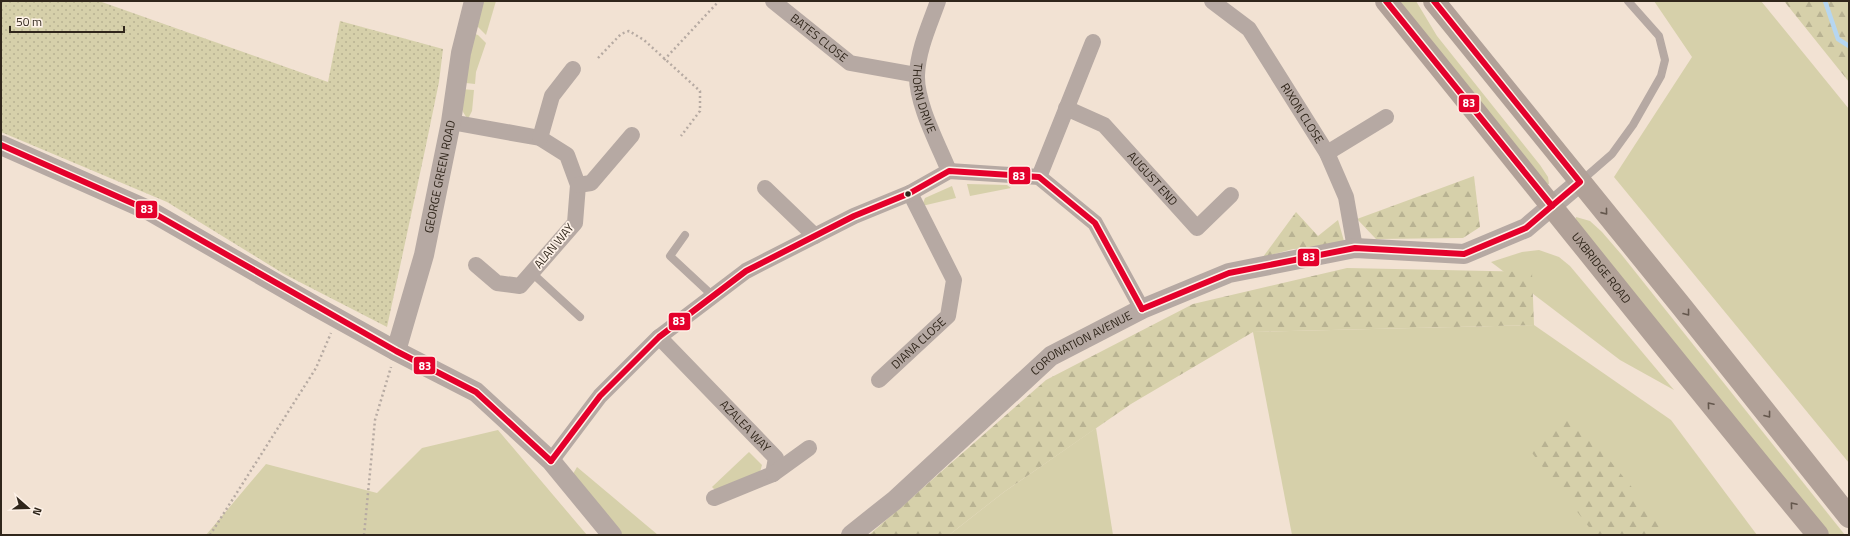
<svg xmlns="http://www.w3.org/2000/svg" width="1850" height="536" viewBox="0 0 1850 536" font-family="'Titillium Web',sans-serif">
<style>
.green{fill:#d6d0aa}
.forest{fill:url(#forest-firs)}
.park{fill:url(#park-dots)}
.lines{fill:none;stroke-linecap:round;stroke-linejoin:round}
.stream{stroke:#b6d6f0;stroke-width:4.5}
.path{stroke:#b6aaa2;stroke-width:2.5;stroke-dasharray:2 3;stroke-linecap:butt}
.service{stroke:#b6a9a3;stroke-width:8}
.minor{stroke:#b6a9a3;stroke-width:16}
.tertiary{stroke:#b6a9a3;stroke-width:20}
.primary{stroke:#b1a198;stroke-width:22}
.bus-1-casing{stroke:#fef2e8;stroke-width:9}
.bus-1{stroke:#e4002b;stroke-width:6}
.oneway{stroke:#64574d}
.bus-dot{fill:#30261b;stroke:#fef2e8;stroke-width:1.5}
.labels{text-anchor:middle;stroke-width:3.5;stroke-linejoin:round;paint-order:stroke}
.street-label{font-size:12px;fill:#30261b;stroke:#fef2e8}
.line-badge{stroke:#fef2e8;stroke-width:1.5}
.badge-label{font-size:11px;text-anchor:middle;font-weight:bold;fill:#fff}
</style>
<defs>
<pattern id="forest-firs" width="22" height="20" patternUnits="userSpaceOnUse"><rect width="22" height="20" fill="#d6d0aa"/><path d="M5 1l3.5 6h-7zM16 11l3.5 6h-7z" fill="#b8b292"/></pattern>
<pattern id="park-dots" width="8" height="8" patternUnits="userSpaceOnUse"><rect width="8" height="8" fill="#d6d0aa"/><path d="M2 2h.1M6 6h.1" fill="none" stroke="#b8b292" stroke-width="1.8" stroke-linecap="round"/></pattern>
</defs>
<rect width="100%" height="100%" fill="#f2e2d3"/>
<g class="green">
<polygon points="480,1 496,1 486,35 475,24"/>
<polygon points="1393,1 1416,1 1437,36 1540,165 1548,177 1549,184 1544,185"/>
<polygon points="1654,1 1761,1 1849,109 1849,463 1614,177 1692,57"/>
<polygon points="472,33 478,35 486,43 476,72 475,84 466,83"/>
<path d="M460,89L474,90L472,111L468,119C460,111 460,100 460,89Z"/>
<polygon points="967,184 1007,185 1011,188 970,196"/>
<polygon points="952,186 956,198 922,206 925,198"/>
<polygon points="1576,217 1590,221 1602,232 1621,254 1845,535 1818,535 1574,223"/>
<polygon points="1539,250 1559,257 1570,266 1674,390 1620,360 1491,262 1522,252"/>
<polygon points="1534,325 1671,420 1757,535 1292,535 1253,332"/>
<polygon points="1096,428 1113,535 949,535 1004,492"/>
<polygon points="498,430 587,535 206,535 266,464 377,493 422,448"/>
<polygon points="749,452 762,465 760,472 719,490 714,489 712,487"/>
<polygon points="577,467 658,535 617,535 569,481"/>
</g>
<g class="forest">
<polygon points="1784,1 1849,1 1849,82"/>
<polygon points="1474,176 1480,227 1463,238 1376,239 1357,219"/>
<polygon points="1296,212 1318,236 1338,220 1344,241 1322,248 1293,249 1263,257"/>
<polygon points="1347,268 1532,272 1534,325 1253,332 1131,404 1004,492 949,535 869,535 1046,380 1193,304"/>
<polygon points="1570,412 1667,530 1659,535 1595,535 1529,449"/>
</g>
<polygon class="park" points="1,1 99,1 328,82 340,21 443,49 439,82 425,150 387,327 284,274 167,202 1,132"/>
<g class="lines">
<polyline class="stream" points="1825,1 1838,39 1849,46"/>
<g class="path">
<polyline points="598,58 621,34 629,31 644,40 700,91 700,111 681,136"/>
<polyline points="664,60 719,1"/>
<polyline points="210,535 316,368 331,333"/>
<polyline points="364,535 375,420 391,367"/>
</g>
<g class="service">
<polyline points="1581,181 1612,154 1633,125 1661,76 1665,60 1659,36 1628,1"/>
<polyline points="685,235 670,256 713,296"/>
<polyline points="532,273 580,317"/>
</g>
<g class="minor">
<path id="s1" d="M773,1L850,63L917,75"/>
<path id="s2" d="M938,1C930,24 918,49 917,75C916,103 938,144 949,171"/>
<path id="s3" d="M1212,1L1249,29L1327,153L1346,197L1355,248"/>
<path id="s4" d="M1066,108L1104,125L1197,228L1231,195"/>
<polyline points="451,122 540,138 567,155 578,185 575,223 520,286 497,283 476,265"/>
<polyline points="540,138 552,96 573,69"/>
<polyline points="1327,153 1386,117"/>
<polyline points="1039,177 1093,42"/>
<polyline points="578,185 591,183 632,135"/>
<polyline points="765,188 815,236"/>
<path id="s5" d="M659,337L776,458L773,474L714,498"/>
<path id="s6" d="M879,380L948,316L954,280L910,193"/>
<polyline points="551,461 600,396 659,337 746,271 854,216 910,193 949,171 1039,177 1095,223 1142,309"/>
<polyline points="773,474 809,448"/>
</g>
<g class="tertiary">
<polyline points="1,145 150,211 315,306 396,351 476,392 551,461 612,535"/>
<path id="s7" d="M396,351L424,255L451,122L461,53L474,1"/>
<path id="s8" d="M851,535L895,500L1051,356L1142,309L1229,273L1355,248L1464,254L1526,228L1580,182"/>
</g>
<g class="primary">
<path id="s9" d="M1386,1C1531,179 1672,359 1818,535"/>
<polyline points="1434,1 1682,307 1849,517"/>
</g>
<defs>
<g id="bus-1">
<polyline points="1386,1 1552,206"/>
<polyline points="1,145 150,211 396,351 476,392 551,461"/>
<polyline points="1142,309 1229,273 1355,248 1464,254 1526,228 1580,182 1434,1"/>
<polyline points="551,461 600,396 659,337 746,271 854,216 910,193 949,171 1039,177 1095,223 1142,309"/>
</g>
</defs>
<use href="#bus-1" class="bus-1-casing"/>
<use href="#bus-1" class="bus-1"/>
</g>
<defs><path id="oneway-chevron" d="M-2-3.5L2.5 0L-2 3.5" fill="none" stroke-width="1.6" stroke-linecap="round" stroke-linejoin="round"/></defs>
<g class="oneway">
<use href="#oneway-chevron" transform="translate(1605 212) rotate(51)"/>
<use href="#oneway-chevron" transform="translate(1687 313) rotate(52)"/>
<use href="#oneway-chevron" transform="translate(1710 405) rotate(-130)"/>
<use href="#oneway-chevron" transform="translate(1768 415) rotate(52)"/>
<use href="#oneway-chevron" transform="translate(1793 505) rotate(-130)"/>
</g>
<circle class="bus-dot" cx="908" cy="194" r="3.5"/>
<g class="labels">
<g class="street-label">
<text dy="4" stroke="none"><textPath href="#s1" startOffset="59">BATES CLOSE</textPath></text>
<text dy="4" stroke="none"><textPath href="#s2" startOffset="101">THORN DRIVE</textPath></text>
<text dy="4" stroke="none"><textPath href="#s3" startOffset="146">RIXON CLOSE</textPath></text>
<text dy="4" stroke="none"><textPath href="#s7" startOffset="180">GEORGE GREEN ROAD</textPath></text>
<text dy="4" stroke="none"><textPath href="#s4" startOffset="114">AUGUST END</textPath></text>
<text transform="translate(554 246) rotate(-50)" y="4">ALAN WAY</text>
<text dy="4" stroke="none"><textPath href="#s9" startOffset="343">UXBRIDGE ROAD</textPath></text>
<text dy="4" stroke="none"><textPath href="#s6" startOffset="54">DIANA CLOSE</textPath></text>
<text dy="4" stroke="none"><textPath href="#s8" startOffset="301">CORONATION AVENUE</textPath></text>
<text dy="4" stroke="none"><textPath href="#s5" startOffset="124">AZALEA WAY</textPath></text>
</g>
</g>
<g class="line-badge">
<rect x="1458" y="94" width="22" height="19" rx="4" fill="#e4002b"/>
<rect x="1008" y="166" width="23" height="19" rx="4" fill="#e4002b"/>
<rect x="135" y="200" width="23" height="19" rx="4" fill="#e4002b"/>
<rect x="1297" y="248" width="23" height="19" rx="4" fill="#e4002b"/>
<rect x="668" y="312" width="23" height="19" rx="4" fill="#e4002b"/>
<rect x="413" y="356" width="23" height="19" rx="4" fill="#e4002b"/>
</g>
<g class="badge-label">
<text x="1469" y="107">83</text>
<text x="1019" y="180">83</text>
<text x="147" y="213">83</text>
<text x="1309" y="261">83</text>
<text x="679" y="325">83</text>
<text x="425" y="370">83</text>
</g>
<rect width="1850" height="536" fill="none" stroke="#30261b" stroke-width="4"/>
<g transform="translate(28 508) rotate(110)" stroke="#fef2e8" stroke-width="3" paint-order="stroke">
<path d="M0-3L7 15L0 10L-7 15Z" fill="#30261b"/>
<text y="-6" font-size="11" font-weight="bold" text-anchor="middle" fill="#30261b">N</text>
</g>
<path d="M10 26v6h114v-6" fill="none" stroke="#30261b" stroke-width="2"/>
<text x="16" y="26" font-size="12" fill="#30261b" stroke="#fef2e8" stroke-width="3" paint-order="stroke">50 m</text>
</svg>
